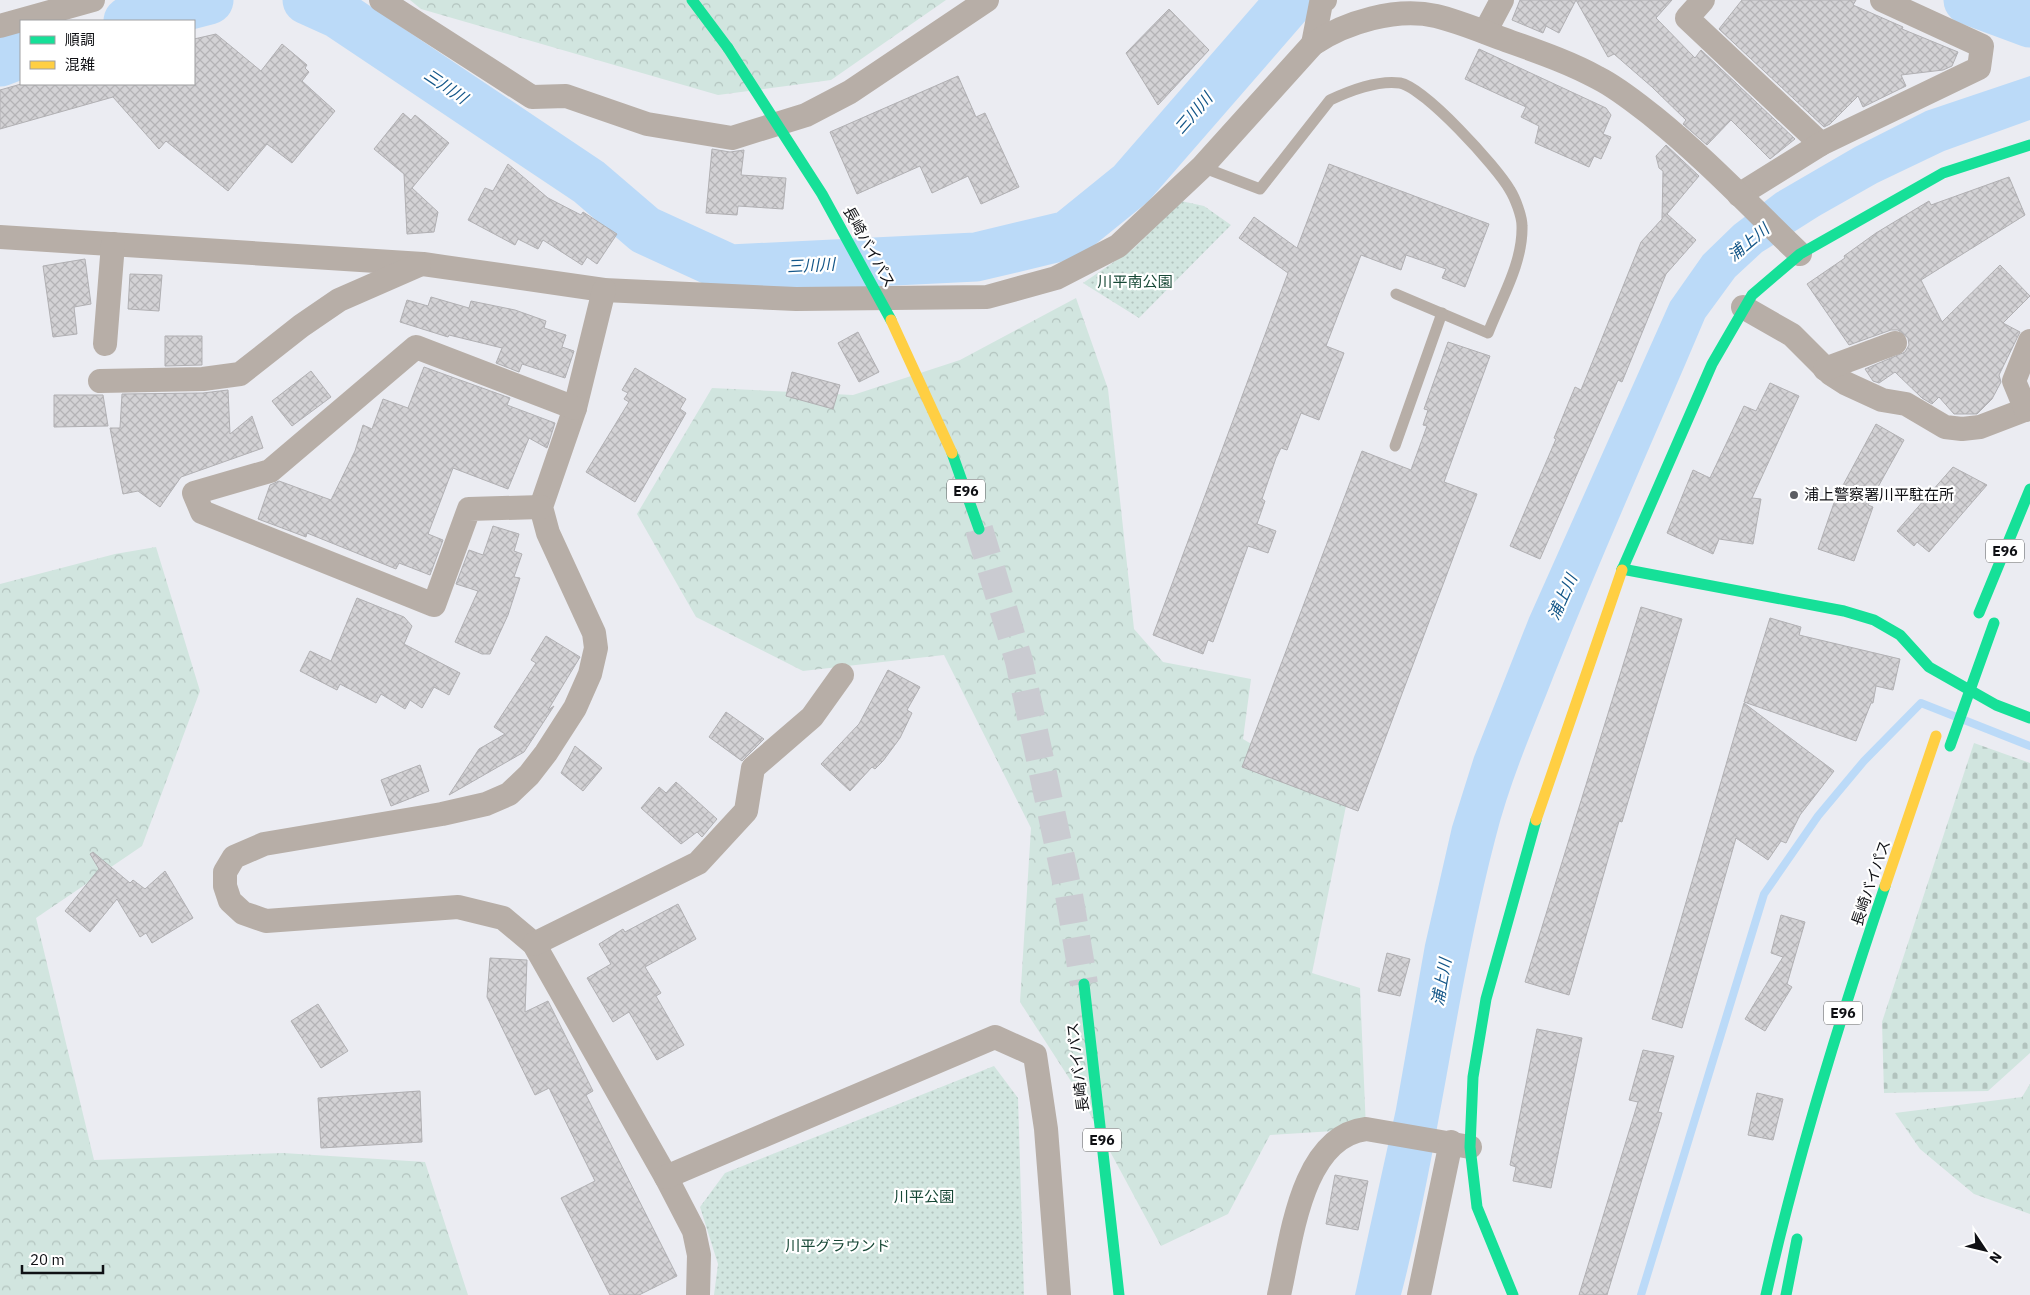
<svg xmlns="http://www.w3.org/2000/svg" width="2030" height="1295" viewBox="0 0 2030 1295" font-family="'IBM Plex Sans','Noto Sans JP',sans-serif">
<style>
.forest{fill:url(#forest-crowns)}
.cemetery{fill:url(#cemetery-stones)}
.park{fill:url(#park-dots)}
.water{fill:#bbdaf8}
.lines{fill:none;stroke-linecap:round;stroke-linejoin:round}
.stream{stroke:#bbdaf8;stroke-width:8}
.river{stroke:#bbdaf8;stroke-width:49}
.building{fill:url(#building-cross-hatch);stroke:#b1b0b3}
.highway-tunnel{stroke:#cacbd1;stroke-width:28;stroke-dasharray:28 14;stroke-linecap:butt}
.lane{stroke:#b7aea7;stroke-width:11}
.street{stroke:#b7aea7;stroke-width:24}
.fast{stroke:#16e098;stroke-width:11}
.slow{stroke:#ffcf43;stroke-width:11}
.fast-bridge{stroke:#16e098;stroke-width:11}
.slow-bridge{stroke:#ffcf43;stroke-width:11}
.poi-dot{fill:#5c5d62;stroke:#fff;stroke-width:2}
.labels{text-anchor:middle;stroke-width:4.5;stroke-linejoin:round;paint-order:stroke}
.shield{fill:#fff;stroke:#57585a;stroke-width:1}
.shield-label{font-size:14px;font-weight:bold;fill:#0f1014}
.street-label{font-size:15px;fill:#0f1014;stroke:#fff}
.park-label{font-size:15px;fill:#174836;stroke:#fff}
.poi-label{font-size:15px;fill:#0f1014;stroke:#fff;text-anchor:start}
.water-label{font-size:16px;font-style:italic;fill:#135688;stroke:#fff}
</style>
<defs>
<pattern id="forest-crowns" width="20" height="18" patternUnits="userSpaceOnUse" patternTransform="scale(1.25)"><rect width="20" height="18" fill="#d1e5df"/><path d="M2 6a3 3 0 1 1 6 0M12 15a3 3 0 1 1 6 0" fill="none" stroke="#b2c3be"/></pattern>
<pattern id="cemetery-stones" width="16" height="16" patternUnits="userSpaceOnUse" patternTransform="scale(1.25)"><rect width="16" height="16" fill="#d1e5df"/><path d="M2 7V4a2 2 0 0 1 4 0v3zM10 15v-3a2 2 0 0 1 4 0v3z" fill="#b2c3be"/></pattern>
<pattern id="park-dots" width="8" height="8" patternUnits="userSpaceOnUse" patternTransform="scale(1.25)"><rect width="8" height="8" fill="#d1e5df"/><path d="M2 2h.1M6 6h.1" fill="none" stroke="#b2c3be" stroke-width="1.8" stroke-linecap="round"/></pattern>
<pattern id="building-cross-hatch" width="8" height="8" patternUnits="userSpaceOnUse" patternTransform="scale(1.25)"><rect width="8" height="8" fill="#d3d2d5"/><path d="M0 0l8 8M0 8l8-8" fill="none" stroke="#b4b3b6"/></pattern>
</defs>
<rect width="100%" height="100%" fill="#ebecf2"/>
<g class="forest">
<polygon points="410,0 946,0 831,80 718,95 421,9"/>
<polygon points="1076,298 1108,389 1134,629 1163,662 1251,679 1243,739 1347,801 1312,973 1360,988 1366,1129 1270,1135 1228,1214 1161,1246 1078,1092 1020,1002 1031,828 944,655 803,671 696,617 637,514 712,388 853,395 960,360"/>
<polygon points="156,547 200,691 142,846 36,918 94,1160 283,1153 425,1162 468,1295 0,1295 0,584 115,554"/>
<polygon points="2030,1084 2030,1214 1974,1194 1920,1149 1895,1113 2022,1097"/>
</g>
<polygon class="cemetery" points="1974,743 2030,763 2030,1053 1988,1091 1884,1093 1882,1022"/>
<g class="park">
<polygon points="1181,201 1204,206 1231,225 1139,318 1083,283 1133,249"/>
<polygon points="994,1066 1018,1098 1024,1295 714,1295 718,1264 700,1207 725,1173"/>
</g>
<path class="water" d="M2030,76V120L1944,151L1877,183L1819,216L1762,252L1735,277L1705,318C1655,436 1602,554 1554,675C1533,729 1509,783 1495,840C1456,990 1440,1145 1401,1295H1355L1396,1109L1425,945L1452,827L1474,757L1529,618L1670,302L1703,255L1734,225L1776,193L1855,147L1926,111Z"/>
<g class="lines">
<polyline class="stream" points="1641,1295 1764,894 1818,816 1864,761 1921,703 2030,746"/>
<g class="river">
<polyline points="307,0 338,14 589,182 645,230 730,269 976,257 1068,235 1131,184 1291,0"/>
<polyline points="1968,0 2030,23"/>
<polyline points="128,21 209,0"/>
<polyline points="0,62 21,54"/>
</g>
</g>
<g class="building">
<polygon points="1520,0 1672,0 1656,18 1695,58 1701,50 1795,139 1770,159 1731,120 1707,145 1683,124 1686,120 1652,87 1614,54 1608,57 1576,0 1559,33 1546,26 1543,33 1512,20"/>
<polygon points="1742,0 1856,0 1853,5 1903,27 1902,29 1958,52 1952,66 1943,70 1901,75 1906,86 1863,107 1858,96 1830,124 1824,127 1719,29"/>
<polygon points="1169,9 1209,50 1158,105 1126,53"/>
<polygon points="216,34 261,71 282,44 307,65 305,68 309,72 302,81 335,111 292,163 267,144 228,191 166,141 159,149 113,97 0,129 0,90 21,84 194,84 194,39"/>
<polygon points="1479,49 1606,108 1611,115 1603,134 1611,137 1601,159 1594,156 1589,167 1535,143 1539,126 1521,117 1526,107 1465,79"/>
<polygon points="958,76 976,117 985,113 1019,187 981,204 968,176 932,193 920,166 857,194 830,132"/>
<polygon points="403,113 411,120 415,115 449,143 412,188 438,212 434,232 407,234 404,174 374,149"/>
<polygon points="1666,145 1699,176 1667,214 1696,240 1666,274 1622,382 1618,380 1540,559 1510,546 1556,439 1554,438 1575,387 1581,390 1641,242 1662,219 1663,171 1659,168 1656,156"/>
<polygon points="712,149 730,152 744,150 741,175 786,178 783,209 738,206 737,215 706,213"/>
<polygon points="508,164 548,198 581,215 583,212 617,234 597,264 587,257 582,265 543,240 538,249 518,239 515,245 468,220 485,188 493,191"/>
<polygon points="1329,164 1489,224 1465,287 1442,278 1446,269 1406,255 1401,270 1361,255 1326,346 1344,353 1319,420 1301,413 1287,450 1281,448 1276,458 1262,499 1265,501 1257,524 1276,531 1268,553 1248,546 1213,642 1208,640 1203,654 1153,635 1288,273 1239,238 1254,217 1297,248"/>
<polygon points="2009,177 2025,215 1921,280 1942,322 2000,265 2030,296 2003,323 2020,332 1999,375 2001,382 1992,399 1977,414 1954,414 1939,397 1932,404 1922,398 1895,372 1879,383 1873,381 1865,369 1905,352 1909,345 1908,338 1898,330 1891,330 1849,345 1807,284 1845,258 1844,256 1876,233 1929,201 1931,205"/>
<polygon points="85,259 91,304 74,307 77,334 53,337 43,266"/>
<polygon points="130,274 162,275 159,311 128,309"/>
<polygon points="431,297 469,308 471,301 515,310 546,321 544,328 566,335 562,347 574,351 565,378 522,364 519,372 496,363 502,348 449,335 448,337 400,322 407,300 428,306"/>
<polygon points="858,332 879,372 859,382 838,343"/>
<polygon points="165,336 202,336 202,365 165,366"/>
<polygon points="1448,342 1490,356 1444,482 1477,494 1358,811 1242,767 1362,451 1411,470 1427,426 1423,425 1428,410 1424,409"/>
<polygon points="424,367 510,398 507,405 555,423 547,448 529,438 508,489 453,468 428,534 443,540 430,575 399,563 396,569 307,533 306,537 258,519 270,485 279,481 331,500 355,451 363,425 372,429 383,399 408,408"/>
<polygon points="635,368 686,399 680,409 686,413 635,502 586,472 629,402 624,399 628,393 622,390"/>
<polygon points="311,371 331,397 292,426 272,401"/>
<polygon points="792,372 840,385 833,409 786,396"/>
<polygon points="1770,383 1799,396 1752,498 1761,499 1753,544 1719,539 1713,554 1667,533 1693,470 1710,478 1744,406 1756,411"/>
<polygon points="228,390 230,434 252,416 263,448 181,477 160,507 138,491 123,494 110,428 120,428 122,394 203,393"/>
<polygon points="54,395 103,395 108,426 54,427"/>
<polygon points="1876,424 1904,440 1868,505 1873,507 1854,561 1818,549 1835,500"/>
<polygon points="1953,467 1987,485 1929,552 1917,542 1914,546 1897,531"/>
<polygon points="493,526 519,534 514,551 522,554 514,577 520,578 508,615 490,654 482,654 455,642 478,591 456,584 469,550 483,555"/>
<polygon points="357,598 404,617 412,626 404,644 460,673 449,695 434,687 422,708 410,700 405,709 381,694 376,703 340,684 337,690 300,671 310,651 331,661"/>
<polygon points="1641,607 1682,619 1622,822 1619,821 1569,995 1525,982"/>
<polygon points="1770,618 1801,627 1799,635 1900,659 1893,690 1876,686 1873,703 1871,703 1856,741 1744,702"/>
<polygon points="546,636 580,657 548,710 554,706 524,752 449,795 479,749 505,734 494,727 536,663 531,660"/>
<polygon points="888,670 920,687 907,710 912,713 900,738 883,761 875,769 872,767 850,791 821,764 859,724"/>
<polygon points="1744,703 1834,771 1800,815 1786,843 1781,841 1768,860 1736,838 1682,1028 1652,1019"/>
<polygon points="726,712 764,739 742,761 709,737"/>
<polygon points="575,746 602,768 583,791 561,773"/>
<polygon points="420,765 429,791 391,806 381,780"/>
<polygon points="676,782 717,819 702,837 697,832 681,844 641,808 659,787 666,793"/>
<polygon points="93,852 130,883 133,880 145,889 165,871 193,918 152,943 146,933 140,937 117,899 90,932 65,911 99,869 90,854"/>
<polygon points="678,904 696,939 645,967 661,993 656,996 684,1045 657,1060 629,1012 613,1022 587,978 611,964 599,944 623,929 625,932"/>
<polygon points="1781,915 1805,922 1787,984 1792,987 1765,1031 1745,1019 1783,957 1771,953"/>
<polygon points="1387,953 1410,959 1400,996 1378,991"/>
<polygon points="490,958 527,960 525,1012 548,1001 593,1091 586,1095 677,1276 639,1295 610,1295 561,1198 595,1181 549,1088 535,1095 487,997"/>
<polygon points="318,1004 348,1051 321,1068 291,1021"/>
<polygon points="1537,1029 1582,1038 1551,1188 1513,1181 1516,1167 1510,1165"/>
<polygon points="1643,1050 1674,1056 1658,1112 1662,1113 1607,1295 1579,1295 1638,1102 1629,1100"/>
<polygon points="420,1091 422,1142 321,1148 318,1098"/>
<polygon points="1757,1093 1783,1099 1773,1140 1748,1135"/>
<polygon points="1335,1175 1368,1181 1358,1230 1326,1224"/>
</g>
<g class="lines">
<polyline class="highway-tunnel" points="979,529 1019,661 1069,895 1084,984"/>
<g class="lane">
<path d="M1202,167L1260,189L1330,100C1349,91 1378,80 1400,83C1425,88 1497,167 1510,190C1515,198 1522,216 1522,226C1523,263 1501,299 1488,333L1396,294"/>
<polyline points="1395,446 1442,313"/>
</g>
<g class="street">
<polyline points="381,0 532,97 566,96 647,124 732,138 806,115 850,92 987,0"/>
<polyline points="1703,0 1687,18 1821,144"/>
<polyline points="0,26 93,0"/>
<polyline points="1485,32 1502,0"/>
<polyline points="1313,44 1321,3 1325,0"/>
<polyline points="1739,195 1821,144 1979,68 1982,46 1882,0"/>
<path d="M0,237L423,264L604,290L796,299L987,297L1056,278L1118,246L1202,167L1313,44C1346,22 1396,7 1436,16C1457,21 1479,30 1500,38C1533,50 1567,61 1598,78C1618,88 1636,103 1654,117C1706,159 1752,208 1800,254"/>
<polyline points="604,290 575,408 541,507 548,533 594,633 596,648 590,674 575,708 546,753 529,775 509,794 486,804 442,814 264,844 234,857 225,872 225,886 230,901 243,913 266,921 458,907 503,918 534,944 666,1177 694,1231 699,1255 698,1295"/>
<polyline points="1743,307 1792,335 1831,374 1845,383 1882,400 1906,404 1945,427 1962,429 1980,427 2030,408"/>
<polyline points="105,344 113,244"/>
<polyline points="1825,369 1895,343"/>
<polyline points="100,381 203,379 240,374 301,326 339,300 419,265"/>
<polyline points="2026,410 2014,381 2030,341"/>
<polyline points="541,507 469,509 434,605 202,512 194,493 270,471 416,347 575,408"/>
<polyline points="534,944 698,863 746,811 753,768 812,717 842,675"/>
<polyline points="666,1177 995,1037 1035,1055 1046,1129 1059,1295"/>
<path d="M1279,1295C1291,1244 1300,1137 1366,1129L1470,1147"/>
<polyline points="1419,1295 1451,1142"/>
</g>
<g class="fast">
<polyline points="692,0 728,48"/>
<polyline points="952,453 979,529"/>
<polyline points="1622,569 1844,611 1874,620 1900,635 1929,667 1996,705 2030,718"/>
<polyline points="1622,570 1712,364 1752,295 1800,254 1943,173 2030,145"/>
<polyline points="1979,613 2030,489"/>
<polyline points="1084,984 1119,1295"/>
<polyline points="1513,1295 1477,1207 1470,1147 1473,1077 1486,999 1536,820"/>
<path d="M1766,1295C1797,1156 1839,1021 1885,886"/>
<polyline points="1786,1295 1797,1239"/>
</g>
<g class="slow">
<polyline points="1536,820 1622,570"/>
<polyline points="1885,886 1936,736"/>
</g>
<g class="fast-bridge">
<polyline points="728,48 822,194 891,320"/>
<polyline points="1950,746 1994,623"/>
</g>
<polyline class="slow-bridge" points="891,320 952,453"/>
</g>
<circle class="poi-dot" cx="1794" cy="495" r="5"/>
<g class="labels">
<g class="shield">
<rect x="947" y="479.5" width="38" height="23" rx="4"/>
<rect x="1986" y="539.5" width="38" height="23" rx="4"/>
<rect x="1824" y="1001.5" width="38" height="23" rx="4"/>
<rect x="1083" y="1128.5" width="38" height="23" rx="4"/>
</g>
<g class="shield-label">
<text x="966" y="496">E96</text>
<text x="2005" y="556">E96</text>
<text x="1843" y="1018">E96</text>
<text x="1102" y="1145">E96</text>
</g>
<g class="street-label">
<text transform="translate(869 247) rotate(61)" y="5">長崎バイパス</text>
<text transform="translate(1871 883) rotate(-71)" y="5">長崎バイパス</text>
<text transform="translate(1078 1067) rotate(-97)" y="5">長崎バイパス</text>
</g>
<g class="park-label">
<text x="1135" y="287">川平南公園</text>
<text x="924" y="1202">川平公園</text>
<text x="838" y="1251">川平グラウンド</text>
</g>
<g class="poi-label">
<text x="1804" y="500">浦上警察署川平駐在所</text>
</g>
<g class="water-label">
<text transform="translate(446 86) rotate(34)" y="6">三川川</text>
<text transform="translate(1193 113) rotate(-49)" y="6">三川川</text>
<text transform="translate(1748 242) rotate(-40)" y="6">浦上川</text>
<text transform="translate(811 265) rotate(-3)" y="6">三川川</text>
<text transform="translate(1562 597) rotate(-66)" y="6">浦上川</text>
<text transform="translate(1441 982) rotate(-80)" y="6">浦上川</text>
</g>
</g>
<rect x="20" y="20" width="175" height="65" fill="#ffffff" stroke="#9f9fa1"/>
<rect x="30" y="36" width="25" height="8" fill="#16e098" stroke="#9f9fa1"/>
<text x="65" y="45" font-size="15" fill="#0f1014">順調</text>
<rect x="30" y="61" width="25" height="8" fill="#ffcf43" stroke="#9f9fa1"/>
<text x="65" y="70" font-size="15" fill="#0f1014">混雑</text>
<g transform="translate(1985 1250) rotate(125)" stroke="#ffffff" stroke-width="4" paint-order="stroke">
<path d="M0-4L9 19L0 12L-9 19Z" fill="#0f1014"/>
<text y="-8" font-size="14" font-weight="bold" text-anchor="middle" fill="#0f1014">N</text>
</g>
<path d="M22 1265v8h81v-8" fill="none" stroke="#0f1014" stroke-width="2.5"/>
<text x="30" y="1265" font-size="15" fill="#0f1014" stroke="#ffffff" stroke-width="4" paint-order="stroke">20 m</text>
</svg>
